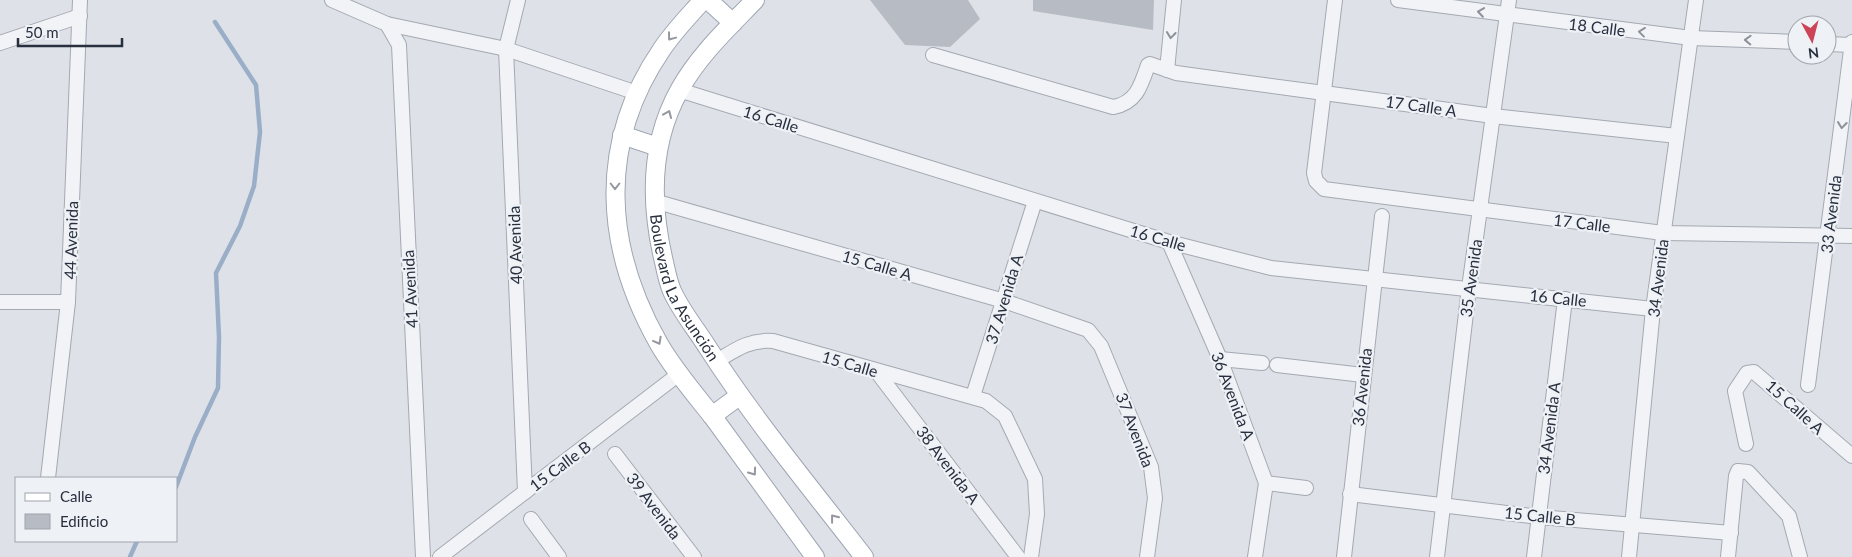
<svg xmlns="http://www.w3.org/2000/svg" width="1852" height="557" viewBox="0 0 1852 557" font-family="Lato,sans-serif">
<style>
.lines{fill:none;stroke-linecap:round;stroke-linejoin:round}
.stream{stroke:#9aafc7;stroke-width:4.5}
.building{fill:#b6bbc4}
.minor-casing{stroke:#a4a9b2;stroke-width:16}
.major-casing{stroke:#9ea6b3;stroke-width:20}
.minor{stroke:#f1f3f6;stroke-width:14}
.major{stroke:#fff;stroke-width:18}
.oneway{stroke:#8c919a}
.oneway2{stroke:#94979e}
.labels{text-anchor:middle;stroke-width:4.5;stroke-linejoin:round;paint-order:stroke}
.street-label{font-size:16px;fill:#282f3e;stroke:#eef1f5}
</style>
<rect width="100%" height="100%" fill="#dee2e8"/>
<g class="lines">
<g class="stream">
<polyline points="176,487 195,437 218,388 219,337 216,273 240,226 254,186 260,132 256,85 215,22"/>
<polyline points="130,557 137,541"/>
</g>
</g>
<g class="building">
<polygon points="870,0 968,0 980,19 950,47 905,45"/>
<polygon points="1033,0 1154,0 1153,30 1033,11"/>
</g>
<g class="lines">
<defs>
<g id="minor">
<polyline points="332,0 387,24 506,49 637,93"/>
<polyline points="518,0 506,49 525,492"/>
<polyline points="1335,0 1314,173 1316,181 1324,189 1663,233 1852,236"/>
<polyline points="1398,0 1691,38 1797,42"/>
<polyline points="387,24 399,45 423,557"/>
<polyline points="0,43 80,16"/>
<polyline points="1827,44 1852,45"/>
<path d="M933,55L1113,107C1136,103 1141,86 1148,65L1150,64L1176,73L1324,93L1493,116L1677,136"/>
<polyline points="1167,70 1174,0"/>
<polyline points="679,90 1169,242 1271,268 1653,309"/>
<polyline points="654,201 1004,301 1088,330 1101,346 1151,467 1155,498 1147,557"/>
<polyline points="1169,242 1220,359 1266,483 1255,557"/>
<polyline points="0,302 68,302"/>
<polyline points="1220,359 1262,363"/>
<path d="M717,361C735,350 750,339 773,341L986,401L1005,416L1035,479L1037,514L1031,557"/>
<polyline points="1277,365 1363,375"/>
<polyline points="877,372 1018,557"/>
<polyline points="1808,385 1852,42"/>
<polyline points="973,396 1035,201"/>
<polyline points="1746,444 1735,391 1747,373 1754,372 1852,456"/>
<polyline points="615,454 694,557"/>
<polyline points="48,478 68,302 80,0"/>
<polyline points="1266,483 1306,488"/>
<polyline points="1350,494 1539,517 1731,533"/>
<polyline points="531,519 559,557"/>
<polyline points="440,557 679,374"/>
<polyline points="1344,557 1382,216"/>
<polyline points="1437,557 1469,288 1509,0"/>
<polyline points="1534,557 1565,299"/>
<polyline points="1629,557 1653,309 1696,0"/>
<polyline points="1728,557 1736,476 1738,471 1748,472 1789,516 1800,557"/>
</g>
<g id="major">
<path d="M703,0C689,16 674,31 662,49C597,144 604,247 659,344C674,370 694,393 713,417C747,463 781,510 815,557"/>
<polyline points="708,0 733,23"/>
<path id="s1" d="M755,0C728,28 699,55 680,89C650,142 650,204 664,262C666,271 668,282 672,291C681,311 696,329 708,348C755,421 811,488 864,557"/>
<polyline points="622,135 658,147"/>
<polyline points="712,416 739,396"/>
</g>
</defs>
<use href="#minor" class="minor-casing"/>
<use href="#major" class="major-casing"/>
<use href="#minor" class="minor"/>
<use href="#major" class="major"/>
</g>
<defs><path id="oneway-chevron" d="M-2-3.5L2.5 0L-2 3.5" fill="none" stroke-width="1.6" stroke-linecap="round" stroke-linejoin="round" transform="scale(1.25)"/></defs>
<g class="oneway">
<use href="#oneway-chevron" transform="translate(1481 12) rotate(-172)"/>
<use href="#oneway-chevron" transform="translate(1642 32) rotate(-173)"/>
<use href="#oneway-chevron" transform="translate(1171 35) rotate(96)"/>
<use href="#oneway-chevron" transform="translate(1748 40) rotate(-178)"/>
<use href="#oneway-chevron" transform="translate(1842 125) rotate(97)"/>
</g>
<g class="oneway2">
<use href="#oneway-chevron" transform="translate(671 37) rotate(127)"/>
<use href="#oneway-chevron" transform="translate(668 114) rotate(-67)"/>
<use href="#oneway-chevron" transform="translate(615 186) rotate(90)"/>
<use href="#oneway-chevron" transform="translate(658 341) rotate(61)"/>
<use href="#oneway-chevron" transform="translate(753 472) rotate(54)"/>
<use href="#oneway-chevron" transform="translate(834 518) rotate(-128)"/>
</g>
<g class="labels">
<g class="street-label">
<text transform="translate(1597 27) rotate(7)" y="6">18 Calle</text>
<text transform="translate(1421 106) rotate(8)" y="6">17 Calle A</text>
<text transform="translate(771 119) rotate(17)" y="6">16 Calle</text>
<text transform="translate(1831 214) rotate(-83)" y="6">33 Avenida</text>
<text transform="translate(1582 223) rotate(7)" y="6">17 Calle</text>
<text transform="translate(1158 238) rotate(16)" y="6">16 Calle</text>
<text transform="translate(71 240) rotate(-88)" y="6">44 Avenida</text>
<text transform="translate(515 245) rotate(-92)" y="6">40 Avenida</text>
<text transform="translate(877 265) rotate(16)" y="6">15 Calle A</text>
<text transform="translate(1471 278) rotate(-82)" y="6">35 Avenida</text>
<text transform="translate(1658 278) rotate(-83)" y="6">34 Avenida</text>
<text dy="6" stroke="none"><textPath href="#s1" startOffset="326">Boulevard La Asunción</textPath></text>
<text transform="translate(410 289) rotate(-93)" y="6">41 Avenida</text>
<text transform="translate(1558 298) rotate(6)" y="6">16 Calle</text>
<text transform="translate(1004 299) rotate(-73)" y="6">37 Avenida A</text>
<text transform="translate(850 364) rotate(16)" y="6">15 Calle</text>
<text transform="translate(1362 387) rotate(-84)" y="6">36 Avenida</text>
<text transform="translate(1233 396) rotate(69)" y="6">36 Avenida A</text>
<text transform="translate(1795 407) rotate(42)" y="6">15 Calle A</text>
<text transform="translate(1549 428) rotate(-83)" y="6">34 Avenida A</text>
<text transform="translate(1135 430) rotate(69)" y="6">37 Avenida</text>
<text transform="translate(948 465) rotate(53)" y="6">38 Avenida A</text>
<text transform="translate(560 466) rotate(-37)" y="6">15 Calle B</text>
<text transform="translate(654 506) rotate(53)" y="6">39 Avenida</text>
<text transform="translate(1540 516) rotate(6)" y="6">15 Calle B</text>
</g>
</g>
<rect x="15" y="477" width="162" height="65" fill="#eef1f5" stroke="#9fa3ac"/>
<rect x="25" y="493" width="25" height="8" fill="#ffffff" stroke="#9fa3ac"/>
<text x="60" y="502" font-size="15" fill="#282f3e">Calle</text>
<rect x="25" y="514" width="25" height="15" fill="#b6bbc4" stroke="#9fa3ac"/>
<text x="60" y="527" font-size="15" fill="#282f3e">Edificio</text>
<g transform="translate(1812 40) rotate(173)"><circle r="24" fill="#eef1f5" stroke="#9fa3ac"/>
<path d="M0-4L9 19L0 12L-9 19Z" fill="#cc4456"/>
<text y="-8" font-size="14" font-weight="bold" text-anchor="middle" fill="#282f3e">N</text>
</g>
<path d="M18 38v8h104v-8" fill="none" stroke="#282f3e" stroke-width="2.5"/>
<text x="25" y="38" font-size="15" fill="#282f3e" stroke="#eef1f5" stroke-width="4" paint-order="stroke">50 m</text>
</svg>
